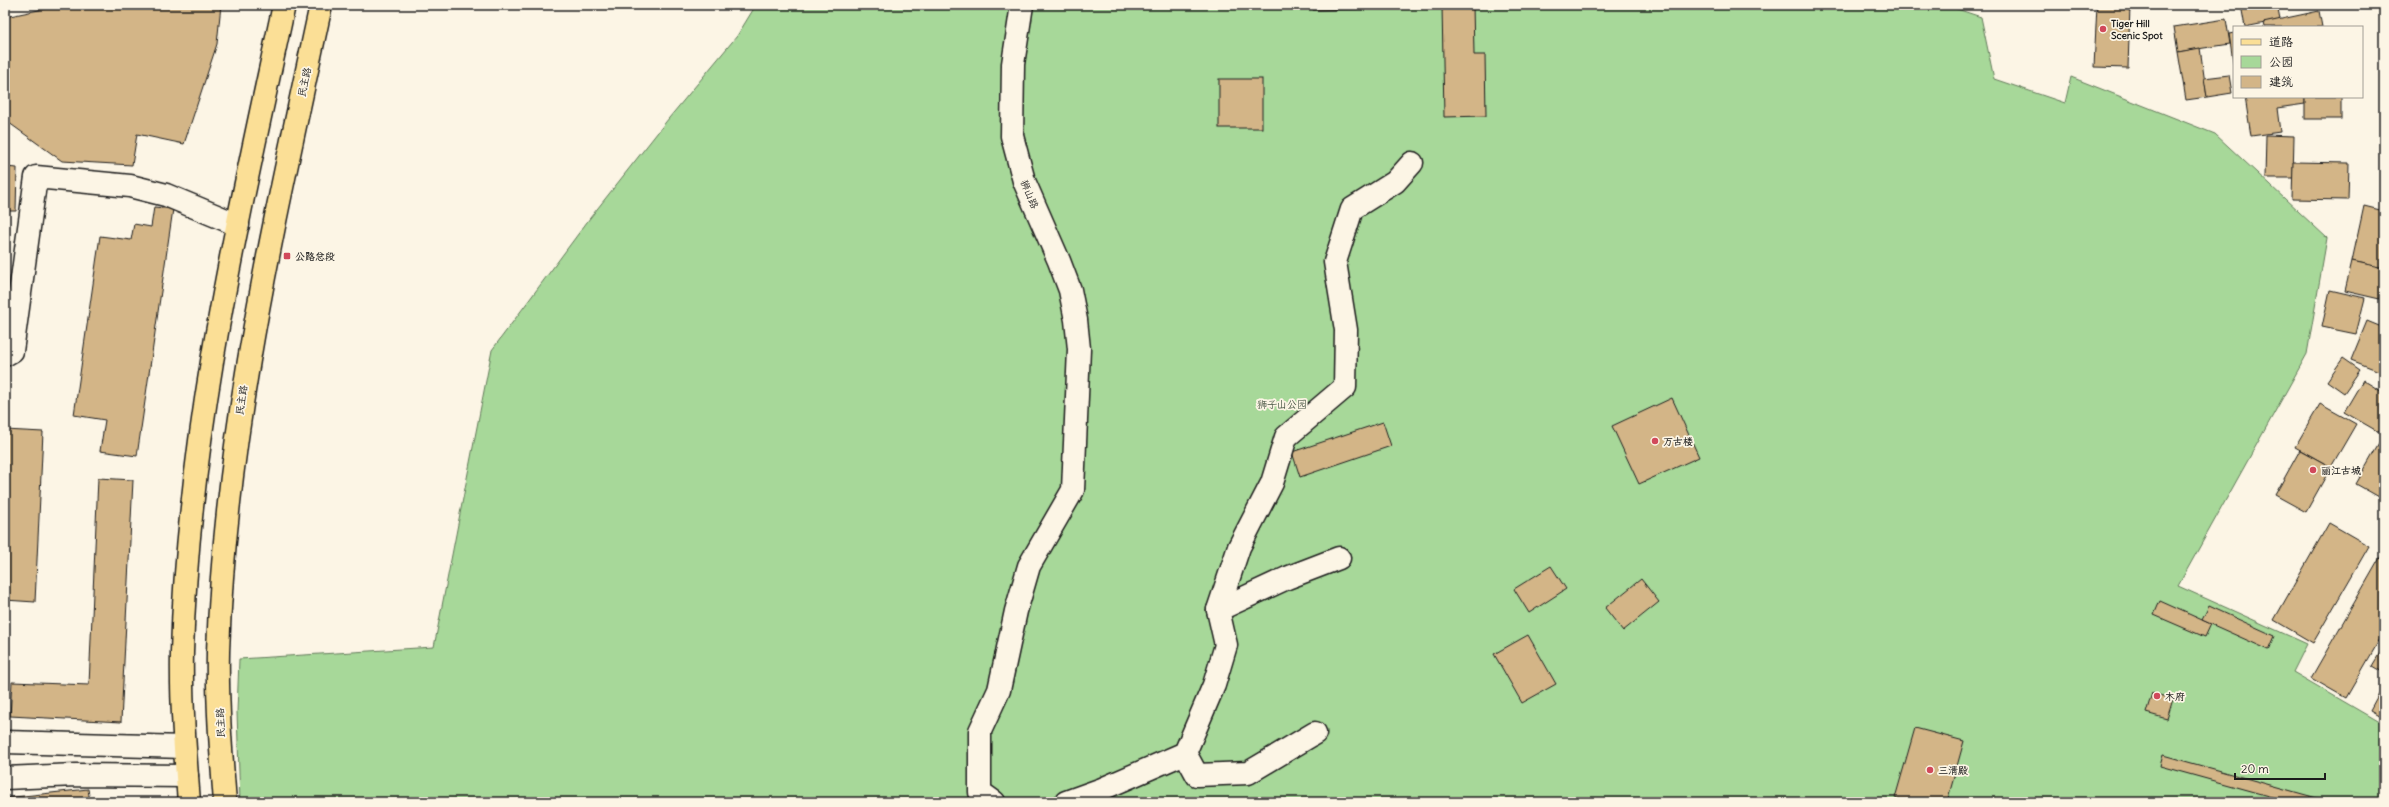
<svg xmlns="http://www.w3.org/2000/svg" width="2389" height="807" viewBox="0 0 2389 807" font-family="Delius,'LXGW WenKai TC',sans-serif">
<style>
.green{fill:#a7d899;stroke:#627a5a}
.building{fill:#d3b587;stroke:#1c1c1c}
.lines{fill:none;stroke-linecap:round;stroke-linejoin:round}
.minor-casing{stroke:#1c1c1c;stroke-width:25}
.major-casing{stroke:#1c1c1c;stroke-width:25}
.minor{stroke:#fcf5e5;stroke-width:22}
.major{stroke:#fbdf96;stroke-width:22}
.poi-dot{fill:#d1495b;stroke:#fcf5e5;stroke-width:1.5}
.labels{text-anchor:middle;stroke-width:3.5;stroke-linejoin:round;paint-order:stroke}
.poi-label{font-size:10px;font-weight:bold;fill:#1c1c1c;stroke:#fcf5e5;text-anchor:start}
.street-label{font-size:10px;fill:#1c1c1c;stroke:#fcf5e5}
.park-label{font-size:10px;fill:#465442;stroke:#fcf5e5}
</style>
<rect width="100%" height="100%" fill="#fcf5e5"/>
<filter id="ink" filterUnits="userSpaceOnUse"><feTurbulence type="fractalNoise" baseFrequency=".025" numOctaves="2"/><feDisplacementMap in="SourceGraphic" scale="8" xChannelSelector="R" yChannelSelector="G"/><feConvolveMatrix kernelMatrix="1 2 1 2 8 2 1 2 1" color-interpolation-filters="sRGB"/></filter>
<g filter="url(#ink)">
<polygon class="green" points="756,5 1945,5 1981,17 1994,79 2065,103 2071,77 2215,134 2327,238 2307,354 2178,586 2307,644 2293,672 2384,725 2384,802 240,802 237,712 239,659 434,647 492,350 590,218 669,118 737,36"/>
<g class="building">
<polygon points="63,5 221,5 217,44 184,144 137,134 132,165 62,161 5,120 7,65 5,65 5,17"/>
<polygon points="1313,5 1410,5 1410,8 1313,10"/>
<polygon points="1442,5 1473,5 1474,55 1485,55 1486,116 1444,117"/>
<polygon points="2097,5 2130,5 2128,68 2094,67"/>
<polygon points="2130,5 2167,5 2129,11"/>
<polygon points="2241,5 2277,5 2280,20 2245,27"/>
<polygon points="2319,11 2322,27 2264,27 2263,23"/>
<polygon points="2226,19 2230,44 2178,52 2174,27"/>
<polygon points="2234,33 2234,68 2229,34"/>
<polygon points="2200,48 2207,97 2186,100 2178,52"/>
<polygon points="2229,75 2232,93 2207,97 2204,78"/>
<rect x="1219" y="79" width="43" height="49"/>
<polygon points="2245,97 2305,97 2305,104 2277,108 2280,132 2251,136"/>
<rect x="2305" y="97" width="36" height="22"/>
<polygon points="2266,135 2294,136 2293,178 2265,178"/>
<polygon points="2293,162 2349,163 2348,200 2292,199"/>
<polygon points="5,167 17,168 16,211 5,211"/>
<polygon points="2364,206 2384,211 2383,268 2352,261"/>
<polygon points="154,207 173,209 137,456 100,451 105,420 74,415 100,236 131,240 134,224 151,227"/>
<polygon points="2352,261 2384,268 2384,300 2345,291"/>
<polygon points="2330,290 2365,298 2356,334 2322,327"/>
<polygon points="2367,321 2384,328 2384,373 2351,360"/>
<polygon points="2343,358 2360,370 2344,393 2327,381"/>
<polygon points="2363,380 2384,393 2384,435 2344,412"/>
<polygon points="1672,398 1699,457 1639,484 1612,426"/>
<polygon points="2320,404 2356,424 2331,467 2295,447"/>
<polygon points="1383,422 1391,446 1300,477 1292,452"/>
<polygon points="5,430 43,432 35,602 5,600"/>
<polygon points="2384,435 2384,493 2381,498 2356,484"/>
<polygon points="2300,450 2331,467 2306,512 2275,495"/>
<polygon points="98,478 133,480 121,722 10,716 12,682 89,685"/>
<polygon points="2329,523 2369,546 2313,643 2274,620"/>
<polygon points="2381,556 2384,558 2384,632 2346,698 2311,678"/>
<polygon points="1551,566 1566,589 1529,613 1514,589"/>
<polygon points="1641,579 1659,602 1623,631 1605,608"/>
<polygon points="2160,601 2211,624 2205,637 2154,615"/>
<polygon points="2209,606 2275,636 2269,650 2202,620"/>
<polygon points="1528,635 1556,684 1522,703 1494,654"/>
<polygon points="2384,646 2384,673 2372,666"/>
<polygon points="2384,684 2384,718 2370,710"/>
<polygon points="2152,693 2173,699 2167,719 2146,713"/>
<polygon points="1915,728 1964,741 1947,802 1909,802 1895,798"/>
<polygon points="2163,755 2331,802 2290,802 2160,766"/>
<polygon points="88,789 90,802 5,802 5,798"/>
</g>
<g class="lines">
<defs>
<g id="minor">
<polyline points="5,355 12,351 36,177 130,186 166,195 238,225"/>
<polyline points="1218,610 1239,547 1272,483 1286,437 1345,387 1346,330 1335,262 1352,209 1395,182 1412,163"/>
<polyline points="5,742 184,747"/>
<polyline points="1185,753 1197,775 1248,773 1315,733"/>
<polyline points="5,778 76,775 187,776"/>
<polyline points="994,802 980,792 980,731 999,690 1016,611 1029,566 1073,490 1079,349 1076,320 1070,290 1059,261 1024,181 1012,136 1013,64 1022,5"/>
<polyline points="1066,802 1102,789 1185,753 1214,685 1226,645 1218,610 1287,578 1339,558"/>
</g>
<g id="major">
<path d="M189,802C185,752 181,702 182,652C188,431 238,221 284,5"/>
<path d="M225,802C221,752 217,702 218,652C225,430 275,221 321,5"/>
</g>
</defs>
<use href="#minor" class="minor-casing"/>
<use href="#major" class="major-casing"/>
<use href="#minor" class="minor"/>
<use href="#major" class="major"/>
</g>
</g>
<g class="poi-dot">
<circle cx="2103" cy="29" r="4"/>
<rect x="283" y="252" width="8" height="8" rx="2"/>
<circle cx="1655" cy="441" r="4"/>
<circle cx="2313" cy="470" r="4"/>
<circle cx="2157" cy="696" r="4"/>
<circle cx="1930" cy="770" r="4"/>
</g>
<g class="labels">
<g class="poi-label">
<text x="2111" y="27">Tiger Hill<tspan x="2111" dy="12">Scenic Spot</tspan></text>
<text x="295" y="260">公路总段</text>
<text x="1663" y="445">万古楼</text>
<text x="2321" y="474">丽江古城</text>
<text x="2165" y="700">木府</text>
<text x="1938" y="774">三清殿</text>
</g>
<g class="street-label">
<text transform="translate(304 82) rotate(-78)" y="4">民主路</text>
<text transform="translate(1030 194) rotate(67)" y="4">狮山路</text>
<text transform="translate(241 400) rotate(-82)" y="4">民主路</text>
<text transform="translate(220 723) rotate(-92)" y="4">民主路</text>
</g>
<g class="park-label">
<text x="1282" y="408">狮子山公园</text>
</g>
</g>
<rect width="2389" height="807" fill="none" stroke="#fcf5e5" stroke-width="20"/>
<rect x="10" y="10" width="2369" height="787" fill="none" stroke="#1c1c1c" stroke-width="1.5" filter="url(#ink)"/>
<rect x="2233" y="26" width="130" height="72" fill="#fcf5e5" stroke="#a29e95"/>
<rect x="2241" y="39" width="20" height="6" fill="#fbdf96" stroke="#a29e95"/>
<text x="2269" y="46" font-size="12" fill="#1c1c1c">道路</text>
<rect x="2241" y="56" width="20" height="12" fill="#a7d899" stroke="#a29e95"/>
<text x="2269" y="66" font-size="12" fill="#1c1c1c">公园</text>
<rect x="2241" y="76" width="20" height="12" fill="#d3b587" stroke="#a29e95"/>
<text x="2269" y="86" font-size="12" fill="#1c1c1c">建筑</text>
<path d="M2235 773v6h90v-6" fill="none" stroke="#1c1c1c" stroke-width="2"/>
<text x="2241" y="773" font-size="12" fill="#1c1c1c" stroke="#fcf5e5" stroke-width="3" paint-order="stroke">20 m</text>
</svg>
